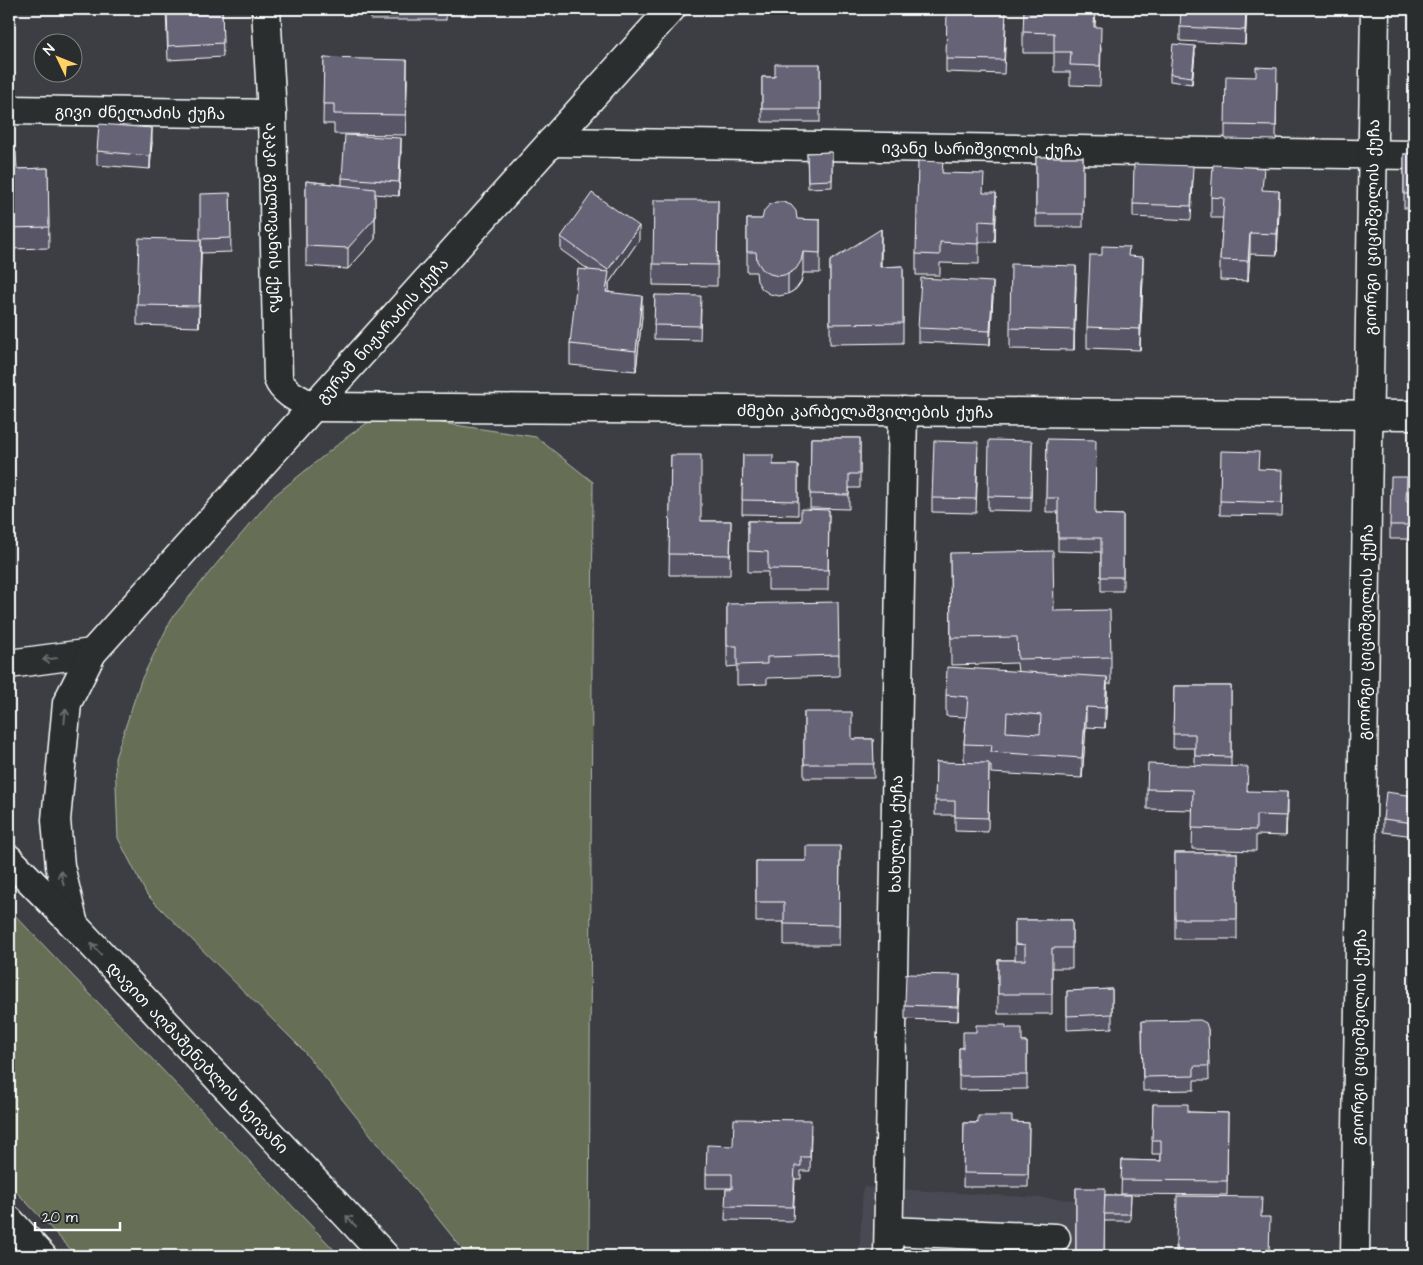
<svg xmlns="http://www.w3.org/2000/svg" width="1423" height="1265" viewBox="0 0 1423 1265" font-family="'Architects Daughter','Noto Sans Georgian',sans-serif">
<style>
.built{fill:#494953}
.green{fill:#666e54;stroke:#b2b6aa}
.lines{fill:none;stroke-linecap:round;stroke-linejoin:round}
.minor-casing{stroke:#fff;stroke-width:31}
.highway-casing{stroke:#fff;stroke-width:31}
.minor{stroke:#2a2d2e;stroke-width:28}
.highway{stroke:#2a2d2e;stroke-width:28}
.wall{fill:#585666;stroke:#fff}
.shaded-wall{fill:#474653;stroke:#fff}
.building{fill:#666477;stroke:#fff;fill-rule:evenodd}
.oneway{stroke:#6a6c6d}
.labels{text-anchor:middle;stroke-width:5;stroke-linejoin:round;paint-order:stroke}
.street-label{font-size:16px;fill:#fff;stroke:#2a2d2e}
</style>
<rect width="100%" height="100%" fill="#3c3e44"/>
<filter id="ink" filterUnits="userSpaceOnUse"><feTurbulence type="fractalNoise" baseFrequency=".02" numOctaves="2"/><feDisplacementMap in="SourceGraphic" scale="10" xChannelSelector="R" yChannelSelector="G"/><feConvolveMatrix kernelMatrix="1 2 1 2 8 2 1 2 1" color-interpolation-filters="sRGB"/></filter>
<g filter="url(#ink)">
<polygon class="built" points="863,1187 1105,1202 1106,1256 859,1256"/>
<g class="green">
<polygon points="380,414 536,437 593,482 589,1256 468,1256 301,1048 147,895 118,838 115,758 141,680 172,618 227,551 274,496 347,437"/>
<polygon points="9,909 340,1256 77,1256 9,1184"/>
</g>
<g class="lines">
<defs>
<g id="minor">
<path id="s1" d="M266,9L272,114L278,379C284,394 301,400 314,407L1414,415"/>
<path id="s2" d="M9,110L272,114"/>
<path id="s3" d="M551,142L1414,155"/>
<polyline points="9,664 92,653"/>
<path id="s4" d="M74,925L60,866L56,820L67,703L92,653L671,9"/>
<polyline points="889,1231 1056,1238"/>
<path id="s5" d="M888,1256L903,411"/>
<path id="s6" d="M1355,1256L1375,9"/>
</g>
<g id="highway">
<path id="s7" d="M9,859L74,925L385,1256"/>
<polyline points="9,1220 42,1256"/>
</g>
</defs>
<use href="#minor" class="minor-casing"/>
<use href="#highway" class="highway-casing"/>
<use href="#minor" class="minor"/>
<use href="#highway" class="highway"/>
</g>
<g class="wall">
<polygon points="166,9 222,9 223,57 168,60"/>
<rect x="371" y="9" width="75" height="11"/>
<polygon points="1096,9 1095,27 1101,48 1100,86 1070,85 1070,72 1054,72 1054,53 1023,53 1023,32"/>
<polygon points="1247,9 1245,44 1180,41 1180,27"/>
<polygon points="1006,22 1004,74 946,72 946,59"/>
<polygon points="1195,53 1192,84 1170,81 1170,74"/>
<polygon points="324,58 407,80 406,135 334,134 334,124 323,124"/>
<polygon points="820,64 820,122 762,122 762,77 775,77"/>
<polygon points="1277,82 1276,140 1225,139 1225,125"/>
<polygon points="152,142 150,169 97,165 97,151"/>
<polygon points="401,151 399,196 375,194 375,239 348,269 306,266 306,181 342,185 342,178"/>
<polygon points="832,152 832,187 808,188 807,153"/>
<polygon points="9,153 17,169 48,168 49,248 9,249"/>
<rect x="1404" y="154" width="10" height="54"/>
<rect x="1036" y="157" width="47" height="70"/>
<polygon points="943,173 984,193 996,213 995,242 979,242 979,264 940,263 940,275 916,275 916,254"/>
<polygon points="1193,180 1191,220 1133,217 1133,204"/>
<polygon points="1263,190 1279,211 1277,255 1250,254 1248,281 1220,280 1220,260 1223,218 1211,218 1211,197"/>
<polygon points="230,193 231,252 201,253 199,327 137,325 137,305 200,240"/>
<polygon points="718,200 717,286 653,285 653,264"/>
<polygon points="747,219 820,220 820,273 803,273 801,282 796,289 788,294 779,296 770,294 762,289 757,281 756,272 747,272"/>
<polygon points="561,237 639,240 609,283 609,293 642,316 636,371 570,365 570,344 589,270 561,250"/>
<polygon points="881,249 881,267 903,266 903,343 830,344 830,261"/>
<polygon points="1143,277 1140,350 1087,348 1087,327"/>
<polygon points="1076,286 1074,350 1010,349 1010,328"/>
<polygon points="655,295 701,309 700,340 654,339"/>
<polygon points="993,296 990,345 918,342 918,328"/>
<polygon points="811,438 860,438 860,488 849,488 849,509 810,508"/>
<polygon points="1047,439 1095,514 1123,515 1123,591 1101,591 1101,552 1058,551 1058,512 1046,512"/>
<polygon points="1032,441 1031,511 988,510 988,496"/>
<polygon points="671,455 701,521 731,521 730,575 669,575"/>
<polygon points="743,455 773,465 798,465 798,515 742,514"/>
<polygon points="978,456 976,513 932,512 932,498"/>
<polygon points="1259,469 1283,484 1282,516 1220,515 1220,501"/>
<polygon points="1406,501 1414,502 1414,539 1390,539 1390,525"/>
<polygon points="829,510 828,590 768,590 768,572 748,572 748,521 801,521"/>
<polygon points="950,553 1054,611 1111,657 1111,684 1107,684 1107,698 1105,728 1086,727 1082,778 991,773 991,766 989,766 988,832 955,831 955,815 935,815 936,762 964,763 964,744 966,717 946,716 946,695 1018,672 1017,663 951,665"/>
<polygon points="727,604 839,655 839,676 767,678 767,684 737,685 737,666 727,667"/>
<polygon points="1174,686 1231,686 1231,766 1248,791 1287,813 1286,836 1256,835 1256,851 1192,849 1193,810 1147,809 1147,789 1195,765 1195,748 1173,748"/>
<polygon points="804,712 852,739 873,739 874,778 804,778"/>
<polygon points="1414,796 1414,836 1383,832 1383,819"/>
<polygon points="840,846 839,945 784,945 784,922 756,922 756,861 806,861"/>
<rect x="1175" y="853" width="62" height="86"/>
<polygon points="1015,920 1072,920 1072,968 1052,968 1052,1014 998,1014 998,960 1015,960"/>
<polygon points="960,989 958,1021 905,1019 905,1005"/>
<polygon points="1112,989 1112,1028 1067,1030 1067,991"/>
<polygon points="1142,1021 1208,1029 1209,1080 1194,1080 1194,1090 1143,1091"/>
<polygon points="1006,1028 1022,1042 1027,1042 1027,1089 959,1090 959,1048 963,1048 976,1032"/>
<polygon points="1153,1104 1188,1112 1228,1113 1227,1195 1121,1194 1122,1160 1161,1161 1161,1154 1152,1154"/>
<polygon points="1012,1122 1029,1123 1028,1187 963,1187 964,1123"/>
<polygon points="811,1134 810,1171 801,1171 801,1179 795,1179 793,1221 725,1220 726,1189 732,1189 732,1188 706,1188 706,1174 733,1146"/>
<polygon points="1076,1188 1105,1195 1131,1195 1130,1221 1104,1221 1104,1256 1076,1256"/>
<polygon points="1261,1217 1269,1256 1176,1256 1176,1243"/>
</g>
<g class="shaded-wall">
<polygon points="1246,9 1247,9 1245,44 1245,30"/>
<polygon points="1195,46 1195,53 1192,84 1192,77"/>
<polygon points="407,60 407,80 406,135 406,115"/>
<polygon points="152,128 152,142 150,169 150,156"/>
<polygon points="401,138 401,151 399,196 399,182"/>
<polygon points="1279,191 1279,211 1277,255 1277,234"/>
<polygon points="996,193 996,213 995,242 995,222"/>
<polygon points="375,209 375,239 348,269 348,248"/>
<polygon points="639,226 639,240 609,283 609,292 606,292 608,270"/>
<polygon points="881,229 881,249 880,287 880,267"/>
<polygon points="1250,233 1250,254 1248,281 1248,261"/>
<polygon points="201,240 201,260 199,327 199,306"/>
<polygon points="803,252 803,273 801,282 796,289 788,294 788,274"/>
<polygon points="1143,257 1143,277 1140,350 1140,329"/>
<polygon points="1076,266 1076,286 1074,350 1074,330"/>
<polygon points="993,282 993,296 990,345 990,331"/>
<polygon points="642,296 642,316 636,371 636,351"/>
<polygon points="1107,677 1107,698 1105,728 1105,708"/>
<polygon points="1086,707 1086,727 1082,778 1082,758"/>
<polygon points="1287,792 1287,813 1286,836 1286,816"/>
<polygon points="960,975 960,989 958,1021 958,1007"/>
</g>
<g class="building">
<polygon points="167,9 222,9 223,43 168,46"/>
<polygon points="947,9 1006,9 1004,60 946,59"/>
<polygon points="1024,9 1095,9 1094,27 1101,27 1100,66 1070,65 1071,52 1054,52 1054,33 1023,32"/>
<polygon points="1181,9 1246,9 1245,30 1180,27"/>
<polygon points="1173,44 1195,46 1192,77 1170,74"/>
<polygon points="324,58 407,60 406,115 334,114 334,104 323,104"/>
<polygon points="775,64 820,64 820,109 762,109 762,77 775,77"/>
<polygon points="1256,67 1277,68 1276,126 1225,125 1226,76 1256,77"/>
<polygon points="99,124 152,128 150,156 97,151"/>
<polygon points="345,135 401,138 399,182 342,178"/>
<polygon points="16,152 17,169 48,168 49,227 9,228 9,153"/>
<polygon points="832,152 832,180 808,181 807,153"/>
<rect x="1404" y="154" width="10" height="40"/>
<rect x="1036" y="157" width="47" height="57"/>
<polygon points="918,161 943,162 942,173 984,174 983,193 996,193 995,222 979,221 979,244 940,242 940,255 916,254"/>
<polygon points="1134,164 1193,166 1191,206 1133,204"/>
<polygon points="1213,165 1264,168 1262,190 1279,191 1277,234 1250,233 1248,261 1220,260 1224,198 1211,197"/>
<polygon points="306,181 375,189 375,218 348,248 306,246"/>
<polygon points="230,193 231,238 200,239 200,194"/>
<polygon points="592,193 639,226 608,270 561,237"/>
<polygon points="654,200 718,200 717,265 653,264"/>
<polygon points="776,202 783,202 791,205 796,211 797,219 820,220 820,253 803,252 801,261 796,269 788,274 779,276 770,274 762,269 757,261 756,252 747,252 747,219 762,219 764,211 769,205"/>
<polygon points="881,229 880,267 903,266 903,323 830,324 830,261"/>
<polygon points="139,238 201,240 199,306 137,305"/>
<polygon points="1102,246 1129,247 1128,256 1143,257 1140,329 1087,327 1090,255 1102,255"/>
<polygon points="1011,264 1076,266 1074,330 1010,328"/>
<polygon points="578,269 609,272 606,292 642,296 636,351 570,344"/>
<polygon points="921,278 993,282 990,331 918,328"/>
<polygon points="655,295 701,296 700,326 654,325"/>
<polygon points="811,438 860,438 860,474 849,474 849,495 810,494"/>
<polygon points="1047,439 1096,440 1095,514 1123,515 1123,577 1101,577 1101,538 1058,538 1058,498 1046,498"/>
<polygon points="989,440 1032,441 1031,497 988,496"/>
<polygon points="934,441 978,442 976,499 932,498"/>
<polygon points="1221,451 1259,452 1258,469 1283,470 1282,503 1220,501"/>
<polygon points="671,455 701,455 701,521 731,521 730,555 669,554"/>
<polygon points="743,455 773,455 773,465 798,465 798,501 742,500"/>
<polygon points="1391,477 1407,477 1406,501 1414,502 1414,525 1390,525"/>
<polygon points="801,509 829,510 828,570 768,569 768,552 748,551 748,521 801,521"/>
<polygon points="1053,551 1054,611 1110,610 1111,657 1018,659 1017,637 951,638 950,553"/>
<polygon points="838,602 839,655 767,657 767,664 737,665 737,646 727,646 727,604"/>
<path d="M947,667L1107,677L1105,708L1086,707L1082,758L991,752L992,745L964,744L968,697L946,695ZM1007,712L1041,715L1040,734L1006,732Z"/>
<polygon points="1174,686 1231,686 1231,757 1195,756 1195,734 1173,734"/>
<polygon points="804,712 852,712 852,739 873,739 874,764 804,764"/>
<polygon points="936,762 989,763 988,818 955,817 955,801 935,801"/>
<polygon points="1148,764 1248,767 1247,791 1287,792 1286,816 1256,815 1256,830 1192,828 1193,790 1147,789"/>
<polygon points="1386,792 1414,796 1414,823 1383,819"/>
<polygon points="806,846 840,846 839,925 784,924 784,902 756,902 756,861 806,861"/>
<rect x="1175" y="853" width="62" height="66"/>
<polygon points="1015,920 1072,920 1072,948 1052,948 1052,994 998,994 998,960 1025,960 1025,945 1015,944"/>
<polygon points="906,974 960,975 958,1007 905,1005"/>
<polygon points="1112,989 1112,1014 1067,1016 1067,991"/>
<polygon points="1200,1020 1206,1023 1208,1029 1209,1066 1194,1066 1194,1076 1143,1077 1142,1021"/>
<polygon points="976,1025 1006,1025 1006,1028 1022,1028 1022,1042 1027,1042 1027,1075 959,1076 959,1048 963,1048 963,1032 976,1032"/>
<polygon points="1153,1104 1188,1104 1188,1112 1228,1113 1227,1181 1121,1180 1122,1160 1161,1161 1161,1140 1152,1140"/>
<polygon points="978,1116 1012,1116 1012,1122 1029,1123 1028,1174 963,1173 964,1123 978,1123"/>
<polygon points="734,1119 811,1120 810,1157 801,1157 801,1166 795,1166 793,1207 725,1206 726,1189 732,1189 732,1174 706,1174 707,1145 733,1146"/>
<polygon points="1076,1188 1105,1188 1104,1256 1076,1256"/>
<polygon points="1105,1195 1131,1195 1130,1214 1104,1214"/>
<polygon points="1177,1196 1262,1197 1261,1217 1270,1217 1269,1256 1182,1256 1178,1251 1176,1243"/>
</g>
<defs><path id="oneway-shaft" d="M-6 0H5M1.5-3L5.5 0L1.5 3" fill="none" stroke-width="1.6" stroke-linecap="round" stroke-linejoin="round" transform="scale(1.25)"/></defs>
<g class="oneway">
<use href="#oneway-shaft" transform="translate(50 659) rotate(172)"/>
<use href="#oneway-shaft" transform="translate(65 716) rotate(-85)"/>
<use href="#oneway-shaft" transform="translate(62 878) rotate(-103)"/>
<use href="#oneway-shaft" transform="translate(96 949) rotate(-133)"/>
<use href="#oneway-shaft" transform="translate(351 1221) rotate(-133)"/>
</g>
</g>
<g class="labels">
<g class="street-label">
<text dy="6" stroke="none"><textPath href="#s2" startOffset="131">გივი ძნელაძის ქუჩა</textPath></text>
<text dy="6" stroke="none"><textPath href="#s3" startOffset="431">ივანე სარიშვილის ქუჩა</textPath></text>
<text dy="6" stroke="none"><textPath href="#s1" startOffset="209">აკაკი გელოვანის ქუჩა</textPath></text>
<text dy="6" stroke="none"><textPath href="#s6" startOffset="1029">გიორგი ციციშვილის ქუჩა</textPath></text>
<text dy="6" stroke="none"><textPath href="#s4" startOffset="714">გურამ ნიჟარაძის ქუჩა</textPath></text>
<text dy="6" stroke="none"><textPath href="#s1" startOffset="968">ძმები კარბელაშვილების ქუჩა</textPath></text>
<text dy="6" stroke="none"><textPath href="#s6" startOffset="624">გიორგი ციციშვილის ქუჩა</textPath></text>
<text dy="6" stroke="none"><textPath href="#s5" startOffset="422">ხახულის ქუჩა</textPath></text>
<text dy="6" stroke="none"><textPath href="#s6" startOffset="219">გიორგი ციციშვილის ქუჩა</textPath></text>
<text dy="6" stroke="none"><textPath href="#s7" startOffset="274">დავით აღმაშენებლის ხეივანი</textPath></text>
</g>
</g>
<rect width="1423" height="1265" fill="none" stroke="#2a2d2e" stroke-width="30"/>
<rect x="15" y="15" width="1393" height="1235" fill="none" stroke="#fff" stroke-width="2" filter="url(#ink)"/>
<g transform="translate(58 58) rotate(313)"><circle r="24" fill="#2a2d2e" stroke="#7f8182"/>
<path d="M0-4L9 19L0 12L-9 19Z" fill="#ffd166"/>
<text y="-8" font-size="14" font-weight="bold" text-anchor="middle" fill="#ffffff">N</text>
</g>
<path d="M35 1222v8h85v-8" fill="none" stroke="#ffffff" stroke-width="2.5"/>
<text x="42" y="1222" font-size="15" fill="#ffffff" stroke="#2a2d2e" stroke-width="4" paint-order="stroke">20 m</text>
</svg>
